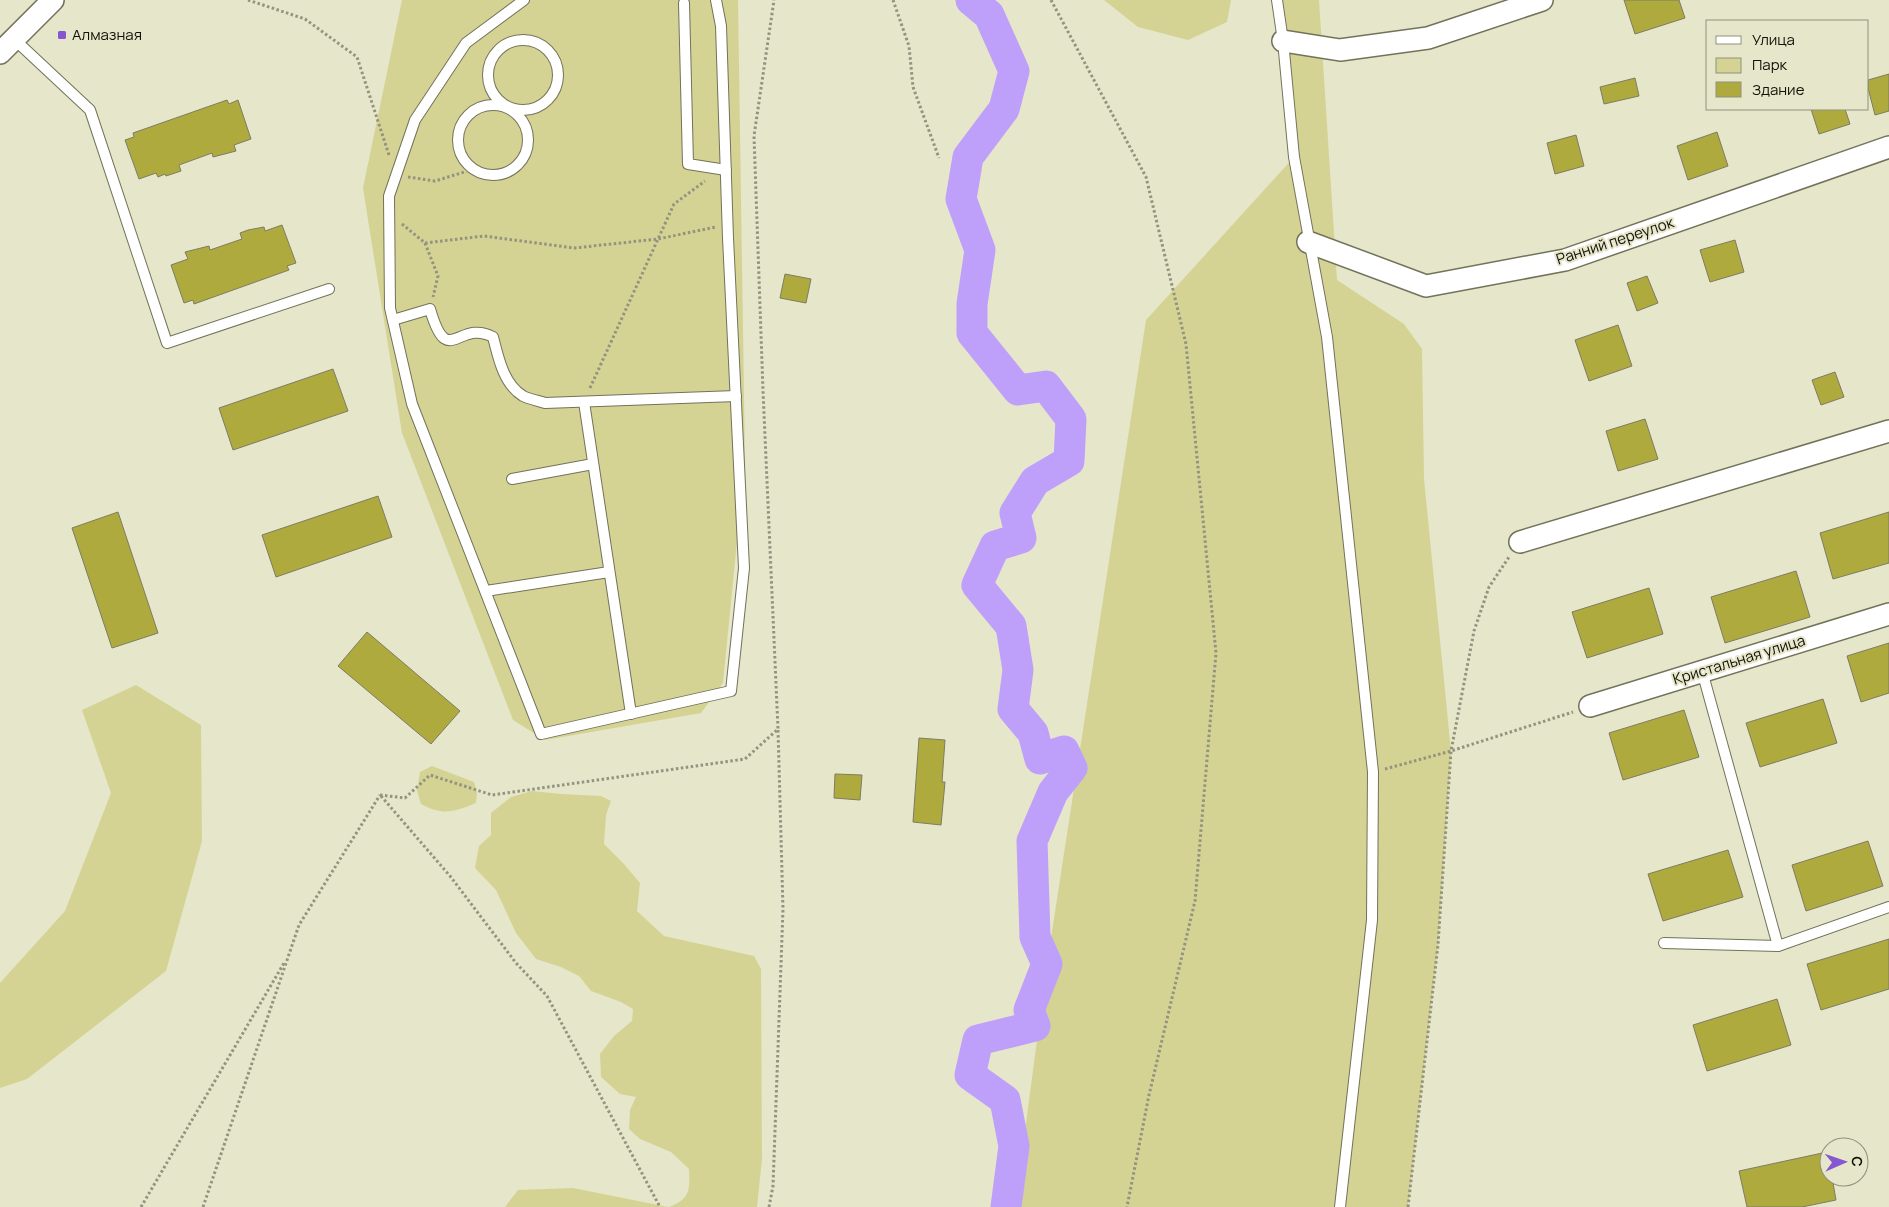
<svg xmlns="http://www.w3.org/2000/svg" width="1889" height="1207" viewBox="0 0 1889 1207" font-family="Manrope,sans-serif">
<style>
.green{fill:#d4d394}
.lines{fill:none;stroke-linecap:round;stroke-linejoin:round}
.river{stroke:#bea0fa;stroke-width:31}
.building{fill:#afaa3d;stroke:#7d7c64}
.lane-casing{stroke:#73725a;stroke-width:12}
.street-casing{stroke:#73725a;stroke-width:24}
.path{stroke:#93937f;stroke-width:3;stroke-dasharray:2.5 2.5;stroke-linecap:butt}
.lane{stroke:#fff;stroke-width:10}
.street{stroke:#fff;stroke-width:21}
.poi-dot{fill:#8657d0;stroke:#e6e6cb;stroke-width:2}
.labels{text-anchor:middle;stroke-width:4;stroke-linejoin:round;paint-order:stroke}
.poi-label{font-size:15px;fill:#111107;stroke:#e6e6cb;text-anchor:start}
.street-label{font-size:15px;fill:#111107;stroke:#e6e6cb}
</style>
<rect width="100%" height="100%" fill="#e6e6cb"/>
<g class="green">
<polygon points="402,0 738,0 745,461 723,683 701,713 545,740 513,720 402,433 363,188"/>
<polygon points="1104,0 1231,0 1227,22 1188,40 1138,27"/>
<polygon points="1277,0 1319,0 1337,280 1404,324 1422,349 1424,479 1451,751 1438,945 1408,1207 1015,1207 1047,964 1146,320 1294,157"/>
<polygon points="136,685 201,725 202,841 166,971 27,1079 0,1088 0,983 65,911 111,793 82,710"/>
<path d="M432,766L474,782L477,793L476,803C454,812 443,816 421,804L417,791L420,772Z"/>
<path d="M532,791L561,794L601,796L611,801L606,815L604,844L624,864L640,883L637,911L664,936L754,956L761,969L762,1159L757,1207H669C690,1199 690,1190 689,1169L671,1152L640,1139L629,1129L630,1110L636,1097L620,1094L601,1077L600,1054L614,1036L632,1021L633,1009L621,1002L591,991L579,976L561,967L536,959L516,933L496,890L475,868L479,846L491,835V813L511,797Z"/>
<polygon points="573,1188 668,1207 505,1207 518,1190"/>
</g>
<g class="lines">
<polyline class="river" points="971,0 989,15 1014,71 1004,109 968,157 961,199 980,250 972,304 972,333 1018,390 1046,386 1071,419 1069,461 1035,481 1015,513 1021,538 995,546 977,585 1011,626 1018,670 1013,709 1033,733 1040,759 1064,751 1072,768 1053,792 1032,841 1035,937 1047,964 1029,1010 1035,1026 978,1040 970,1075 1005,1100 1014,1146 1006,1207"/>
</g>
<g class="building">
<polygon points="1624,0 1679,0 1685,18 1635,34"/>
<polygon points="1889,74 1889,111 1875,115 1868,88 1868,80"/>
<polygon points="1635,78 1639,96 1604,104 1600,87"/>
<polygon points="227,100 229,104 238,100 251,139 234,145 236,151 213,157 212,153 179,165 181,171 166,176 165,174 158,177 156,173 139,179 125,140 134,137 133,133"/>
<polygon points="1811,109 1845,109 1850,124 1819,134"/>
<polygon points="1717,132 1728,166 1688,180 1677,146"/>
<polygon points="1576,135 1584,166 1555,174 1547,143"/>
<polygon points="282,225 296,263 287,266 289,270 194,304 193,300 184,303 171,265 188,259 185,252 209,246 210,250 242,239 240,233 248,230 264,227 265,231"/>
<polygon points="1735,240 1744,272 1710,282 1700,250"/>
<polygon points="785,274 811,279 806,303 780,298"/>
<polygon points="1647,276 1658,303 1637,311 1627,283"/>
<polygon points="1618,325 1632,366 1589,381 1575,340"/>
<polygon points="333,369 348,411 233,450 219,408"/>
<polygon points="1835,372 1844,397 1821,405 1812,380"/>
<polygon points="1645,419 1658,459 1618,471 1606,431"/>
<polygon points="378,496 392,537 276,577 262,535"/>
<polygon points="118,512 158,633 112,648 72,528"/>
<polygon points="1889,512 1889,563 1833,579 1820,533"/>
<polygon points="1796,571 1810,617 1725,643 1711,597"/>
<polygon points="1649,588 1663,634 1587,658 1572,612"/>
<polygon points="367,632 460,711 431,744 338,666"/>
<polygon points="1889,643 1889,693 1861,702 1847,656"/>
<polygon points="1823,699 1837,743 1760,767 1746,723"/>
<polygon points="1684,710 1699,757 1623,780 1609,733"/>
<polygon points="919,738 945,740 942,782 945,782 941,825 913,822"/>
<polygon points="835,774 862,775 860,800 834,798"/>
<polygon points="1868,841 1883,886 1806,911 1792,865"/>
<polygon points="1728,850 1743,897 1663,921 1648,874"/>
<polygon points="1889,939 1889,989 1821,1010 1807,964"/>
<polygon points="1777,999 1791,1045 1707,1071 1693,1025"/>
<polygon points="1827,1152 1829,1177 1832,1177 1836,1200 1802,1207 1747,1207 1739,1171"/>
</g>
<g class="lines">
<defs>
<g id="lane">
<polyline points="524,0 466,43 415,120 389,196 390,308 412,404 541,734 731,691 744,568 728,238 721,26 716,0"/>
<polyline points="1277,0 1283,41 1294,157 1327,337 1373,772 1372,920 1340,1207"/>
<polyline points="684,3 688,164 726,170"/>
<polyline points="14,39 90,110 167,343 329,289"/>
<circle cx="523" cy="75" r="35"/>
<circle cx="493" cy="140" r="35"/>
<path d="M393,320L430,309C448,371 458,318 493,337C498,356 503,384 523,396C529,399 539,401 545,403L736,396"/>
<polyline points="584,402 631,714"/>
<polyline points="512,479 593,464"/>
<polyline points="486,591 609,572"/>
<polyline points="1702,671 1778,946"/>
<polyline points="1664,943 1778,946 1889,907"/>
</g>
<g id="street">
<polyline points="1283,41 1340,50 1428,38 1542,0"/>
<polyline points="0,53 53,0"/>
<polyline points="1308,242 1426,286 1565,260 1889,147"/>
<polyline points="1520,542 1889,431"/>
<polyline points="1590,706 1889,614"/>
</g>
</defs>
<use href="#lane" class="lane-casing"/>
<use href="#street" class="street-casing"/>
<g class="path">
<polyline points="248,0 305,19 357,57 389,155"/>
<polyline points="893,0 909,46 913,87 939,158"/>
<polyline points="1051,0 1146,177 1186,344 1216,653 1195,901 1149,1095 1127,1207"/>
<polyline points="408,177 435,181 474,169"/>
<polyline points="402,224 425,243 484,236 574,248 658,239 716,227"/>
<polyline points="425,243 438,276 433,297"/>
<polyline points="590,388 674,204 705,181"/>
<polyline points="1385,769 1451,751 1573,712"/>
<polyline points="380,795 405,798 430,775 492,795 745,759 778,729 763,391 754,136 774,0"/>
<polyline points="381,796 450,876 516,963 547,996 660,1207"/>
<polyline points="141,1207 284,963"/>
<polyline points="203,1207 299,925 380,795"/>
<polyline points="769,1207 773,1186 783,909 778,729"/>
<polyline points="1408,1207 1438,945 1451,751 1474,631 1489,587 1509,557"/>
</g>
<use href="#lane" class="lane"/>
<use href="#street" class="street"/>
</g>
<rect class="poi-dot" x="57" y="30" width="10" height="10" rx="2.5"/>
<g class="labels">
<g class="poi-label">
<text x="72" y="40">Алмазная</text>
</g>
<g class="street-label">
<text transform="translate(1615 241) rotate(-18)" y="5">Ранний переулок</text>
<text transform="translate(1739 660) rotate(-17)" y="5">Кристальная улица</text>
</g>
</g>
<rect x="1706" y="20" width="162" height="90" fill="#e6e6cb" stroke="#91917d"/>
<rect x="1716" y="36" width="25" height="8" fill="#ffffff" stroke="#91917d"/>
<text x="1752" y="45" font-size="15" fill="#111107">Улица</text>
<rect x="1716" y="58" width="25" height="15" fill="#d4d394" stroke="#91917d"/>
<text x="1752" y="70" font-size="15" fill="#111107">Парк</text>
<rect x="1716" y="82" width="25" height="15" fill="#afaa3d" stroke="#91917d"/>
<text x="1752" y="95" font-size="15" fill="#111107">Здание</text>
<g transform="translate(1844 1162) rotate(88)"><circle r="24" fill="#e6e6cb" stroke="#91917d"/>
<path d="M0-4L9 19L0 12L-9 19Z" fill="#8657d0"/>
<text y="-8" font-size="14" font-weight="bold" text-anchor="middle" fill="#111107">С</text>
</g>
</svg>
